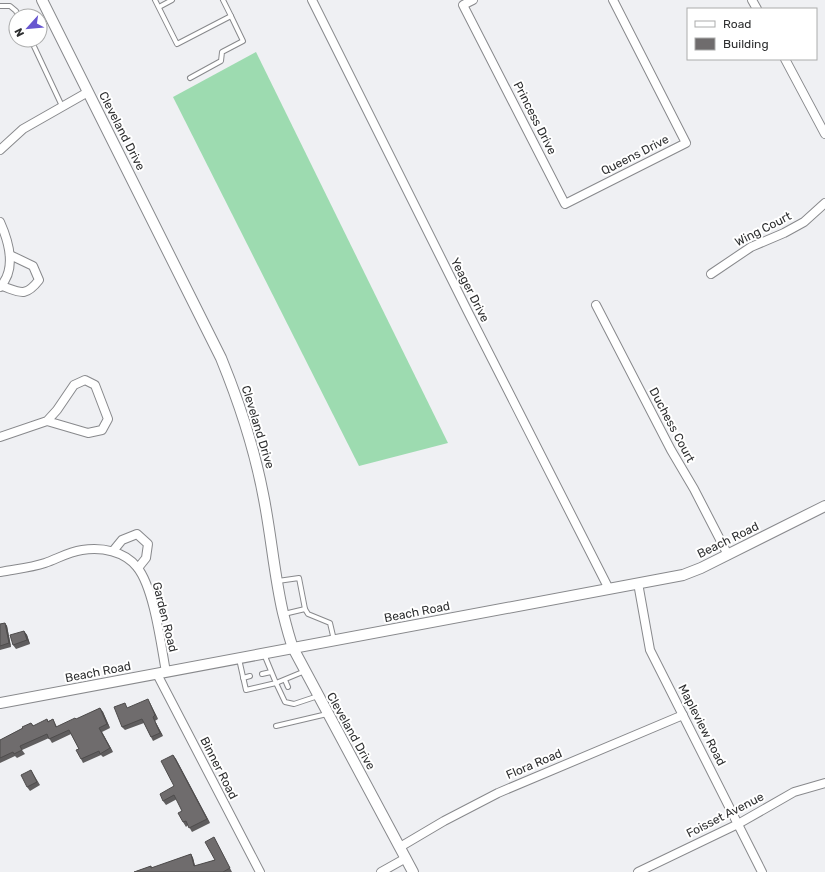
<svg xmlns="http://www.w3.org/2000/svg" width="825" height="872" viewBox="0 0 825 872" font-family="Rubik,sans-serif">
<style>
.grass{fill:#9ddbb0}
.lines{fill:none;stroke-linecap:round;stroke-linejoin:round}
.service-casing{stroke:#88898c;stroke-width:6}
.minor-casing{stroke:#88898c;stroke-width:10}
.tertiary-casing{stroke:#88898c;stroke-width:12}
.service{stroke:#fff;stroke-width:4}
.minor{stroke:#fff;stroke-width:8}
.tertiary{stroke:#fff;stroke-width:10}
.wall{fill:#5f5d5e}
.shaded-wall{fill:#4e4c4c}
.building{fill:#6f6c6d;stroke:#4e4c4c}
.labels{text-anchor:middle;stroke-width:4;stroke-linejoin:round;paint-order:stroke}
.street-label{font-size:12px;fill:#2e2f30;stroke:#fff}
</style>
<rect width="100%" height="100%" fill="#eff0f3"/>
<polygon class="grass" points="256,52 448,443 359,466 173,97"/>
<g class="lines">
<defs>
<g id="service">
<polyline points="155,0 177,44 231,16 223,0"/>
<polyline points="0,6 10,6 16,11 18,16"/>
<polyline points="159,7 172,0"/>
<polyline points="31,40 62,106"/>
<polyline points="190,78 221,61 222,52 243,41 231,16"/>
<polyline points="278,581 299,578 305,609 308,614 330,623 334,640"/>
<polyline points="284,614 305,609"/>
<polyline points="239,659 246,690 276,683 264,654"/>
<polyline points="305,671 276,683 285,702 294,704 318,696"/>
<polyline points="262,674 271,672"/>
<polyline points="243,678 250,676"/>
<polyline points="285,680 288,687"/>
<polyline points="276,726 327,714"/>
</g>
<g id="minor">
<polyline points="312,0 468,312 609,589"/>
<polyline points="473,0 463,5 565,204 686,143 613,0"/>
<polyline points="752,0 757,9"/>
<polyline points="785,59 825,134"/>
<polyline points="0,150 23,129 88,92"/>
<path d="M0,222C9,242 17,269 0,287"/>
<polyline points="711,274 751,247 784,233 804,222 825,203"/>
<path d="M2,286C20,292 25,298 39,280L33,266L10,255"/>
<polyline points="596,305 671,450 694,489 728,555"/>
<polyline points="0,437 47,421 57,410 74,385 85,380 95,385 108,419 102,430 88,433 47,421"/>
<polyline points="113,551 122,540 137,534 148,544 146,558 138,568"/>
<path d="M0,572C15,569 30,568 45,563C57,559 68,552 82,550C102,547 124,551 137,567C154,588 161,645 166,672"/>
<polyline points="638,583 650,650 762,872"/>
<polyline points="157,674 260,872"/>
<polyline points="400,847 444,821 498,793 683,715"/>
<polyline points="381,872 406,858"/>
<polyline points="638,872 738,824 794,792 825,783"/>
</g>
<g id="tertiary">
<path d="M42,0L221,358C239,402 254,447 263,494C271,533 274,574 283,613C286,625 289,637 293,648L413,872"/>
<polyline points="0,703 683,575 701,568 825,506"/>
</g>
</defs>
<use href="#service" class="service-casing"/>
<use href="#minor" class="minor-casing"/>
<use href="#tertiary" class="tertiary-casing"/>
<use href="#service" class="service"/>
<use href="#minor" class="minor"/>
<use href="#tertiary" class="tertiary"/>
</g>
<g class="wall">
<polygon points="5,623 7,626 11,647 0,650 0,624"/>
<polygon points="24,631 27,635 30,644 16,649 13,645"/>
<polygon points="150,703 158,719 155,721 163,736 153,741 144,723 125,730 122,727 128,708"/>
<polygon points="100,708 103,712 110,728 102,732 113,752 103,757 101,755 83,763 81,759 79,749 71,734 52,743 49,738 22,750 25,754 17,758 15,756 0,763 0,740 23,728 31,723 34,726 48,721 53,719 57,727 77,719"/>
<polygon points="173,755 176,759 210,823 192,832 188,825 186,827 183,822 182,811 177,799 166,805 163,801 174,786"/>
<polygon points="31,770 40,785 30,791 27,787"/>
<polygon points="214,837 232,872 134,872 151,866 152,868 191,854 193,858 195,866 215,860"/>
</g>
<g class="shaded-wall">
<polygon points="5,623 7,626 11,647 9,643"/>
<polygon points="24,631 27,635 30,644 27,640"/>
<polygon points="148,699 158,719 155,715"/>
<polygon points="100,708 103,712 110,728 107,724"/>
<polygon points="153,717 155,721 163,736 160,733"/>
<polygon points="99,728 102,732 113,752 110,748"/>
<polygon points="173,755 176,759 210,823 207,819"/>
<polygon points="191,854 193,858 196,870 194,866"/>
</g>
<g class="building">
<polygon points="5,623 9,643 0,646 0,624"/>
<polygon points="24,631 27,640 13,645 10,635"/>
<polygon points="148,699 155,715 153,717 160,733 151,737 142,719 122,727 114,707 125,703 127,708"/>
<polygon points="100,708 107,724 99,728 110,748 100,754 99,751 81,759 76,750 79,749 69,730 49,739 47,734 20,746 22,750 14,754 13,752 0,758 0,740 23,728 22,727 31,723 33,726 47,719 48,722 53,719 56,727 75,718 76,719"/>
<polygon points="173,755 207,819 189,828 186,821 183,822 178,813 182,811 174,795 163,801 160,794 174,786 161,761"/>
<polygon points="31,770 37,782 27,787 21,775"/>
<polygon points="214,837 230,868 223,872 134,872 151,866 151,868 191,854 194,866 215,860 205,842"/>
</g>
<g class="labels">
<g class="street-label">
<text transform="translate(535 118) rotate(63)" y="4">Princess Drive</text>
<text transform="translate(122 131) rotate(63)" y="4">Cleveland Drive</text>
<text transform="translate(635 155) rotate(-27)" y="4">Queens Drive</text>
<text transform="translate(763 229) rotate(-27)" y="4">Wing Court</text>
<text transform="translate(470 290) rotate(63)" y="4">Yeager Drive</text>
<text transform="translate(672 425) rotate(62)" y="4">Duchess Court</text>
<text transform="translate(258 427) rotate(73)" y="4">Cleveland Drive</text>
<text transform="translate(728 540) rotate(-26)" y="4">Beach Road</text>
<text transform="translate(417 612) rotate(-11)" y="4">Beach Road</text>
<text transform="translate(165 617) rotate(76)" y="4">Garden Road</text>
<text transform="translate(98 672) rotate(-11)" y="4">Beach Road</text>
<text transform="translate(702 725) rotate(63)" y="4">Mapleview Road</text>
<text transform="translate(351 731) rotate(61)" y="4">Cleveland Drive</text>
<text transform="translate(534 764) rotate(-23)" y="4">Flora Road</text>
<text transform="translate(219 768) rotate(63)" y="4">Binner Road</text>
<text transform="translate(725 815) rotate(-27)" y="4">Foisset Avenue</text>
</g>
</g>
<rect x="687" y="8" width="130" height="52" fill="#ffffff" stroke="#abacac"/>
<rect x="695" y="21" width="20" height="6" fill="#ffffff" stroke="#abacac"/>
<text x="723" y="28" font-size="12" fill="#2e2f30">Road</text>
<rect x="695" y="38" width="20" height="12" fill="#6f6c6d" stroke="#abacac"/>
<text x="723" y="48" font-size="12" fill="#2e2f30">Building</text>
<g transform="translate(28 28) rotate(243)"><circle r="19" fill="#ffffff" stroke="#abacac"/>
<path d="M0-3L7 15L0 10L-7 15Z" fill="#6756cf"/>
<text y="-6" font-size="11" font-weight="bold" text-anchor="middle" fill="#2e2f30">N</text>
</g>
</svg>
